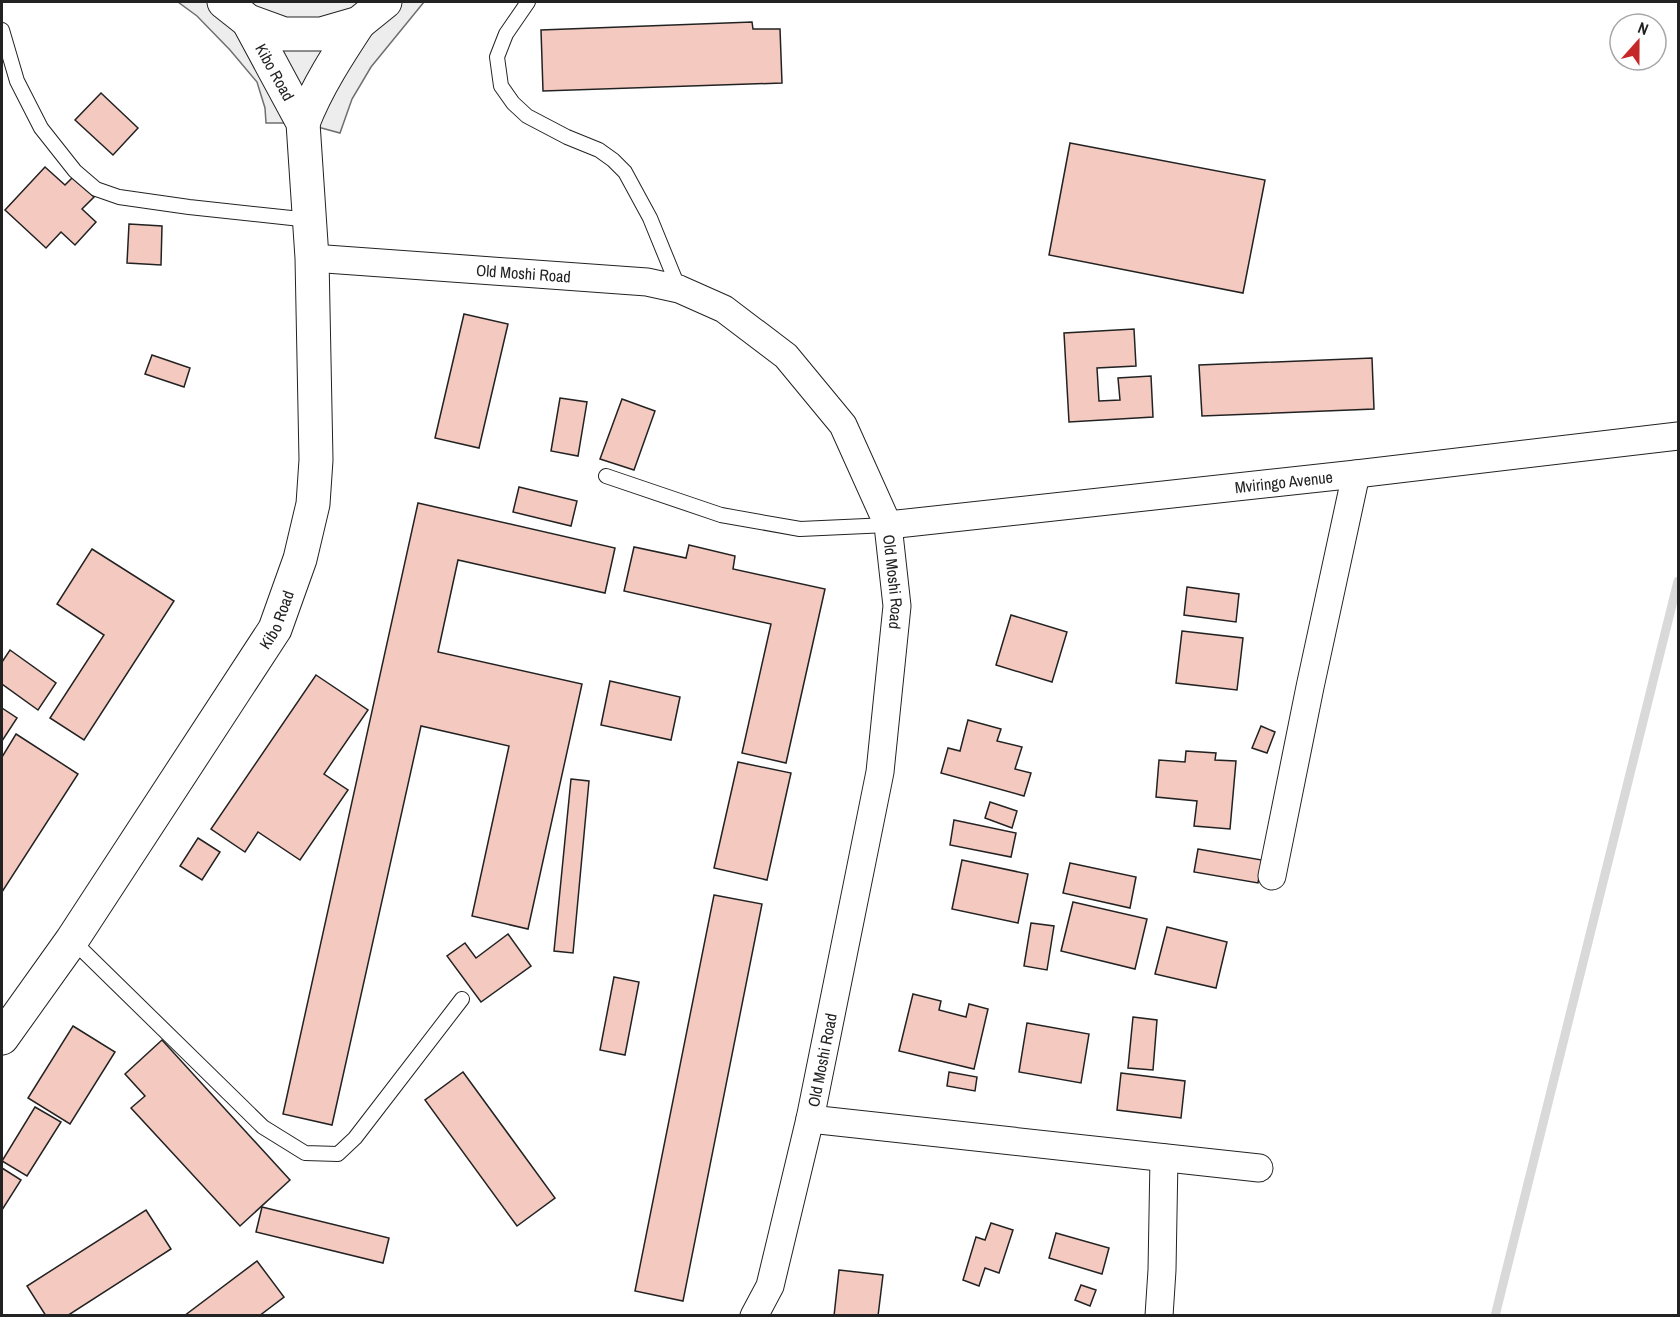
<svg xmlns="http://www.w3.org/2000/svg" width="1680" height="1317" viewBox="0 0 1680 1317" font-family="'Archivo Narrow',sans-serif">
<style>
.parking{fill:#ededed;stroke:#6f6f6f;stroke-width:1.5}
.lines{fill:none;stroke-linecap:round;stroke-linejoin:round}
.stream{stroke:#d9d9d9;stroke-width:9}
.building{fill:#f3c9c0;stroke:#222;stroke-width:1.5}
.lane-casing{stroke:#222;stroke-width:16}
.street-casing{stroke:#222;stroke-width:29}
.secondary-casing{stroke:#222;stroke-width:35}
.highway-casing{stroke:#222;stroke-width:35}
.lane{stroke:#fff;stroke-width:14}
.street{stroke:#fff;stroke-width:27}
.secondary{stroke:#fff;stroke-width:33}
.highway{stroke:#fff;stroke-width:33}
.labels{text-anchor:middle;stroke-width:4.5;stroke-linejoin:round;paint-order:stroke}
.street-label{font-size:16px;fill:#222;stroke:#fff}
</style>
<rect width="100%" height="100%" fill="#fff"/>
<polygon class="parking" points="178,2 424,2 371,67 352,99 340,133 303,123 266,123 265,108 257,82 230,50 197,16"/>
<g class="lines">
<polyline class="stream" points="1495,1316 1678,581"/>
</g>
<g class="building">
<polygon points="752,22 753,29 780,29 782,83 543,91 541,30"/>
<polygon points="101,93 138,128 113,155 75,120"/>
<polygon points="1070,143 1265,180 1243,293 1049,255"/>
<polygon points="45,167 65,185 72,178 94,197 82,209 96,222 75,245 61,232 46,248 5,210"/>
<polygon points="129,224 162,226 161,265 127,263"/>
<polygon points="464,314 508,324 479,448 435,438"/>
<polygon points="1134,329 1136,366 1097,368 1099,401 1120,400 1118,378 1151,376 1153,417 1069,422 1064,333"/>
<polygon points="152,355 190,368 184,387 145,374"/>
<polygon points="1372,358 1374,409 1202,416 1199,365"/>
<polygon points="560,398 587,402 578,456 551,451"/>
<polygon points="622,399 655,411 634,470 600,459"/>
<polygon points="519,487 577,501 571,526 513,512"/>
<polygon points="418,503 615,548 605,593 458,560 438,652 582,684 528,929 472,916 509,746 421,726 332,1125 283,1114"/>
<polygon points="689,545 735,556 733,569 825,589 786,763 742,753 771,624 624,591 634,547 686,558"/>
<polygon points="92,549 174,601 84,740 50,718 104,635 57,604"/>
<polygon points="1187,587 1239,594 1236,622 1184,615"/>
<polygon points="1011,615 1067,632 1052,682 996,665"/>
<polygon points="1182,631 1243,638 1237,690 1176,683"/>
<polygon points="10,650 56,683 38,710 2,684 2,662"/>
<polygon points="316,675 368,710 324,774 348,790 300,860 258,832 245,852 211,829"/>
<polygon points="610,681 680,697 671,740 601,725"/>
<polygon points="2,708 17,718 2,741"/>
<polygon points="968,720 1001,729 997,741 1022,747 1015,769 1031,773 1024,796 941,773 948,748 960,751"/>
<polygon points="1261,726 1275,732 1267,753 1252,748"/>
<polygon points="16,734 78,774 2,892 2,757"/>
<polygon points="1186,751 1216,753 1215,760 1236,761 1230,829 1194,826 1197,801 1156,797 1159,760 1185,762"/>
<polygon points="738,762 791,773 767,880 714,868"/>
<polygon points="571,779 589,781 573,953 554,951"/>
<polygon points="990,802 1017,811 1012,828 985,818"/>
<polygon points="954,820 1016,833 1011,857 950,845"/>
<polygon points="198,838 220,852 202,880 180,866"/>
<polygon points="1198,849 1262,860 1258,883 1194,872"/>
<polygon points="962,860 1028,874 1018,923 952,909"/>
<polygon points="1070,863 1136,877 1130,908 1063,893"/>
<polygon points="714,895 762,904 683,1301 635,1291"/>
<polygon points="1073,902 1147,919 1135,969 1061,951"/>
<polygon points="1031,923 1054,926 1047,970 1024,966"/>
<polygon points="1167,927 1227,942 1216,988 1155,974"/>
<polygon points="508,934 531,966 481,1002 447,956 465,943 476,958"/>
<polygon points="614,977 639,982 625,1055 600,1050"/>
<polygon points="913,994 941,1001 939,1010 966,1017 969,1004 988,1009 974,1069 899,1051"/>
<polygon points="1133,1017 1157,1020 1153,1070 1128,1068"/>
<polygon points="1027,1023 1089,1034 1081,1083 1019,1072"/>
<polygon points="73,1026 115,1052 70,1124 28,1098"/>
<polygon points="162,1040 290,1180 240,1226 131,1108 145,1096 125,1074"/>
<polygon points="463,1072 555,1198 517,1226 425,1100"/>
<polygon points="949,1072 977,1077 975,1091 947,1086"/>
<polygon points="1121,1073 1185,1081 1181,1118 1117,1110"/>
<polygon points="35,1107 61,1122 27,1176 2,1161"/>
<polygon points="2,1168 21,1180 2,1210"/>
<polygon points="262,1207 389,1238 383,1263 256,1232"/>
<polygon points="146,1210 171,1249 67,1316 46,1316 27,1286"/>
<polygon points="991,1223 1013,1230 999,1273 985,1268 979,1286 963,1280 976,1237 985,1240"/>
<polygon points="1056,1233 1109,1248 1102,1274 1049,1258"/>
<polygon points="257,1261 284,1297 259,1316 184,1316"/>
<polygon points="839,1270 883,1275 878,1316 834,1316"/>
<polygon points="1081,1285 1096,1290 1090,1306 1075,1300"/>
</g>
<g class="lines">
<defs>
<g id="lane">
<polyline points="528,2 506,34 497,57 501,86 513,103 527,116 567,137 599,150 613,160 625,172 650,218 679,289"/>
<polyline points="2,30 17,81 41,128 75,171 96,189 119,197 189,207 310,220"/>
<polyline points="606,476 721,515 800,529 888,525"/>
<polyline points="72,940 263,1127 305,1153 338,1154 355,1138 462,999"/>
</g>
<g id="street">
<path id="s1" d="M312,258L647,282L679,289L724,309L786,356L843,425L888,525L897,606L880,772L810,1119L770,1286L754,1316"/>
<path id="s2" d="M888,525L1356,474L1678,436"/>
<polyline points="1272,876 1310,687 1356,474"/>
<polyline points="810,1119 1259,1168"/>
<polyline points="1159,1316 1162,1270 1164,1158"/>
</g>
<g id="secondary">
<path d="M303,123C317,87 338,55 359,23"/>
<path id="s3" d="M2,1038L72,940L275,629L300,559L313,504L316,460L312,258L303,123L248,21"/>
</g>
<polyline id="highway" points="224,2 248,21 284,34 321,34 359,23 385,2"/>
</defs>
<use href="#lane" class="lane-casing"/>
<use href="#street" class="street-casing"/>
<use href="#secondary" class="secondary-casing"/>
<use href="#highway" class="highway-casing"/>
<use href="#lane" class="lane"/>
<use href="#street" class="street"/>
<use href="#secondary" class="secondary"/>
<use href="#highway" class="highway"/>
</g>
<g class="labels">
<g class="street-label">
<text transform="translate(275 72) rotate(61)" y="6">Kibo Road</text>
<text dy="6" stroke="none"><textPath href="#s1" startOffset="212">Old Moshi Road</textPath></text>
<text dy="6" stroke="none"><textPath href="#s2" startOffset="398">Mviringo Avenue</textPath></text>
<text dy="6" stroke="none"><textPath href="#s1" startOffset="752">Old Moshi Road</textPath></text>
<text dy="6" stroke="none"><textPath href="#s3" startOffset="501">Kibo Road</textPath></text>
<text transform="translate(822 1060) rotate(-79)" y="6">Old Moshi Road</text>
</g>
</g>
<rect width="1680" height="1317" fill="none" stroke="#222222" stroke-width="6"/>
<g transform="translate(1638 42) rotate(21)"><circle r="28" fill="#ffffff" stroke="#a7a7a7" stroke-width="1.5"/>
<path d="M0-4.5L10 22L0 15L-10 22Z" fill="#c62828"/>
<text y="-9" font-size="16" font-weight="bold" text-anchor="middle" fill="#222222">N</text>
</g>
</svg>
